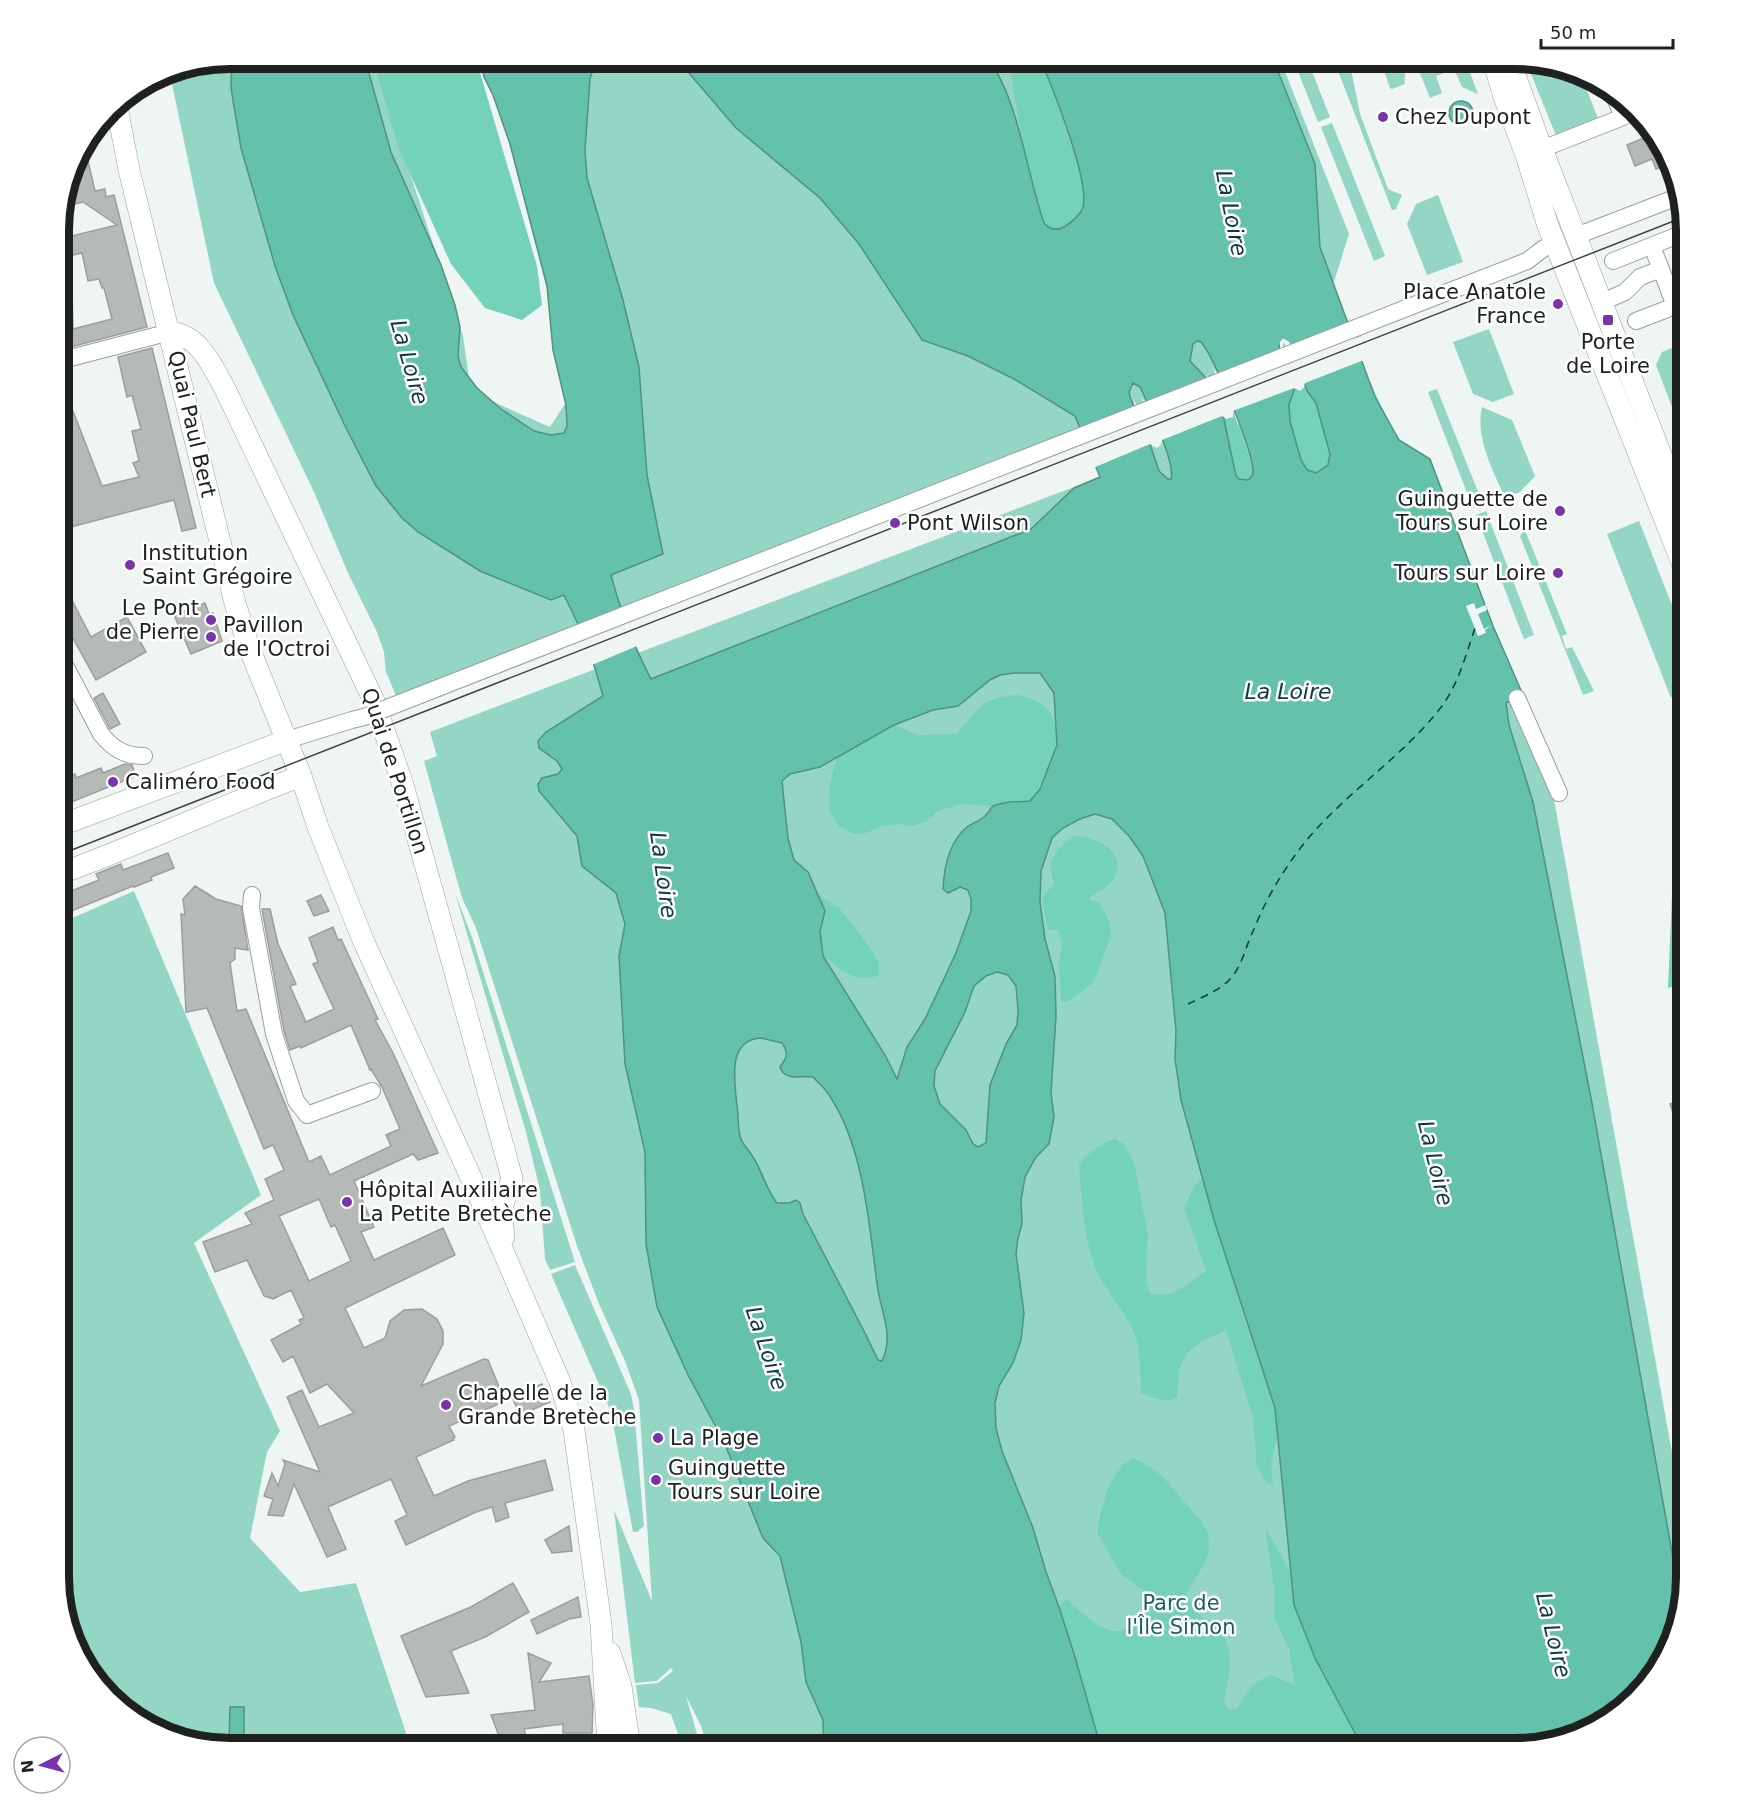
<svg xmlns="http://www.w3.org/2000/svg" width="1745" height="1807" viewBox="0 0 1745 1807" font-family="'DejaVu Sans',sans-serif">
<style>
.green{fill:#93d6c3}
.forest{fill:#73d2b8}
.water{fill:#63c2a9;stroke:#4f9280;stroke-width:1.5;fill-rule:evenodd}
.pier{fill:#eff5f3}
.lines{fill:none;stroke-linecap:round;stroke-linejoin:round}
.ferry{stroke:#103c31;stroke-width:1.5;stroke-dasharray:8 6;stroke-linecap:butt}
.building{fill:#b5bab9;stroke:#9a9f9d;stroke-width:1.5;fill-rule:evenodd}
.minor-casing{stroke:#9a9f9d;stroke-width:18}
.major-casing{stroke:#9a9f9d;stroke-width:22}
.minor{stroke:#fff;stroke-width:16}
.major{stroke:#fff;stroke-width:21}
.tram{stroke:#414443;stroke-width:1.5}
.minor-bridge-casing{stroke:#9a9f9d;stroke-width:18;stroke-linecap:butt}
.minor-bridge{stroke:#fff;stroke-width:16}
.poi-dot{fill:#7834a8;stroke:#fff;stroke-width:2}
.labels{text-anchor:middle;stroke-width:5;stroke-linejoin:round;paint-order:stroke}
.poi-label{font-size:21px;fill:#1f2120;stroke:#fff;text-anchor:start}
.street-label{font-size:21px;fill:#1f2120;stroke:#fff}
.park-label{font-size:21px;fill:#186453;stroke:#fff}
.water-label{font-size:22px;font-style:italic;fill:#103c31;stroke:#fff}
.rim{fill:none;stroke:#1f2120;stroke-width:8}
</style>
<rect width="100%" height="100%" fill="#eff5f3"/>
<g class="green">
<polygon points="230,59 373,59 463,336 471,392 550,427 574,390 505,59 1280,59 1349,234 1333,285 1326,267 1321,290 1362,336 414,700 397,698 386,672 384,652 377,632 348,573 314,492 214,283 169,70"/>
<polygon points="1293,59 1307,59 1330,117 1318,122"/>
<polygon points="1342,59 1349,59 1360,114 1388,189 1402,195 1396,209 1392,210 1338,71 1343,70"/>
<path d="M1380,59C1389,59 1403,61 1405,74C1405,77 1404,81 1405,84L1392,89L1390,88Z"/>
<polygon points="1449,59 1465,59 1478,94 1462,87 1454,69 1436,76 1442,93 1430,98 1419,71"/>
<polygon points="1525,59 1580,73 1599,121 1557,138"/>
<polygon points="1332,123 1385,256 1374,261 1321,127"/>
<polygon points="1438,195 1463,262 1427,275 1407,224 1416,204"/>
<polygon points="1489,329 1514,394 1493,402 1473,394 1453,342"/>
<polygon points="1686,342 1686,444 1656,365 1662,352"/>
<polygon points="1367,376 1544,744 1686,1530 1686,1577 1669,1653 1628,1706 1571,1739 1516,1748 708,1748 701,1726 686,1696 701,1748 683,1748 671,1714 651,1708 639,1707 636,1685 658,1683 673,1671 671,1668 657,1681 635,1683 614,1510 652,1601 639,1400 625,1361 599,1304 577,1246 476,928 462,898 424,761 437,756 430,732 1153,457 1150,444 1157,448 1160,446 1162,440 1168,451"/>
<polygon points="1437,389 1483,504 1473,508 1428,392"/>
<path d="M1482,407L1512,420L1535,476L1520,492L1505,498C1493,470 1475,438 1482,407Z"/>
<polygon points="1486,511 1534,635 1524,639 1476,515"/>
<polygon points="1639,521 1686,641 1686,670 1682,684 1671,698 1607,534"/>
<polygon points="1523,525 1567,634 1562,636 1566,649 1572,647 1594,691 1583,695 1520,536 1522,533 1520,526"/>
<polygon points="134,891 261,1195 194,1243 280,1431 267,1452 250,1538 300,1592 356,1583 411,1748 230,1748 154,1731 101,1690 71,1642 59,1578 59,924"/>
<polygon points="455,893 472,937 575,1262 550,1270 545,1259 540,1190 526,1132"/>
<polygon points="575,1265 631,1394 634,1409 644,1526 637,1532 633,1532 611,1412 551,1274"/>
</g>
<g class="forest">
<polygon points="373,59 476,59 537,266 542,305 522,320 485,308 451,264 399,149"/>
<path d="M1006,59H1040C1053,89 1063,119 1073,150C1078,168 1086,186 1083,204C1081,219 1063,231 1049,229C1031,210 1017,106 1011,75Z"/>
<polygon points="1305,386 1316,403 1330,454 1328,465 1315,473 1307,470 1301,460 1290,421 1289,404 1295,388 1300,391"/>
<polygon points="1233,411 1252,465 1251,477 1244,481 1239,479 1233,470 1223,415 1226,419 1233,417"/>
<path d="M1017,695C1078,705 1057,766 1030,801L993,806L961,804L938,811L926,822L911,826L898,824L882,826L866,833L853,834L839,826L829,810V788L837,756L894,725L918,735L956,734C981,708 977,699 1017,695Z"/>
<polygon points="1677,777 1686,777 1678,901 1686,945 1686,985 1682,986 1681,984 1668,988"/>
<path d="M1075,836C1095,838 1124,847 1116,875C1112,886 1096,892 1088,899L1100,903L1110,923L1111,936L1094,982L1067,1002L1061,1001L1059,966L1062,942L1058,930H1048L1042,900L1044,895L1053,885C1054,878 1050,871 1051,866C1052,853 1065,842 1075,836Z"/>
<path d="M817,894L839,908L863,938L879,962V975C854,985 842,969 823,956L820,931L823,920Z"/>
<path d="M1115,1139L1124,1144L1134,1163L1148,1235L1146,1280L1149,1292C1171,1302 1189,1283 1206,1271L1184,1208L1194,1186L1203,1177L1241,1308L1275,1408L1278,1435L1271,1463L1273,1485L1267,1483L1257,1468L1253,1418L1226,1330C1219,1335 1211,1336 1204,1340C1176,1358 1180,1368 1177,1397C1167,1405 1153,1397 1141,1393C1140,1377 1141,1357 1137,1342C1130,1314 1104,1292 1094,1265C1083,1233 1082,1197 1079,1164C1090,1152 1099,1144 1115,1139Z"/>
<path d="M1133,1458L1151,1467L1163,1477L1201,1521L1208,1532L1209,1550L1206,1561L1186,1594C1191,1601 1196,1612 1202,1617C1206,1620 1211,1621 1214,1624C1238,1642 1228,1679 1224,1703L1229,1710L1238,1708C1243,1693 1257,1680 1271,1675L1295,1685L1289,1649L1274,1617L1275,1593L1265,1527L1290,1572L1294,1605L1315,1657L1363,1748H1101L1059,1607L1066,1599C1085,1614 1113,1648 1136,1621C1144,1612 1148,1605 1145,1592L1121,1574L1097,1532C1103,1504 1107,1474 1133,1458Z"/>
</g>
<g class="water">
<path d="M232,59H365L391,152L441,265L455,305L460,327L458,356L461,367L477,388L501,409L534,431L551,435L564,433L567,426L566,405L553,350L547,286L510,144L493,95L484,77L480,59H596L590,79L585,150L587,178L623,300L639,367L647,475L663,554L611,575C621,612 633,645 651,679L1031,529L1074,488L1100,477L1075,416L1014,379L968,356L922,340L859,244L820,198L736,128L677,59H989C1020,105 1026,171 1044,223C1050,230 1056,231 1064,227C1071,223 1081,214 1083,207C1090,181 1052,86 1040,59H1273L1315,164L1320,247L1375,397L1399,440L1430,459L1493,626L1523,695L1506,703L1509,725L1533,802L1591,1098L1681,1603L1669,1653L1628,1706L1571,1739L1516,1748H1363L1315,1658L1294,1605L1275,1408L1214,1220L1181,1100L1175,1059L1176,1031L1165,913L1143,856L1129,836L1112,819L1095,814L1080,819L1063,828L1052,838L1041,871L1040,902L1045,939L1055,976L1056,1016L1051,1093L1054,1117L1049,1144L1036,1157L1025,1177L1021,1200L1022,1224L1018,1238L1016,1254L1024,1313L1021,1340L1013,1363L999,1386L995,1403L996,1428L1002,1451L1033,1528L1046,1572L1059,1607L1074,1654L1101,1748H824L823,1720L806,1682L801,1642L780,1556L763,1538L724,1442L688,1375L657,1307L646,1244L645,1152L625,1064L619,956L625,924L616,893L582,866L577,836L539,791L538,784L542,778L558,774L562,769L557,761L539,748L538,741L546,732L603,696C594,661 581,628 564,595L551,600L480,571L418,532L402,518L376,486L345,426L293,315L275,266L241,148L231,88ZM1283,338L1291,347L1307,391L1316,403L1330,454L1328,465L1316,473L1307,470L1301,460L1290,421L1289,404L1295,388L1279,347ZM1197,341L1201,342C1214,357 1254,453 1253,472C1252,477 1252,476 1248,480L1239,479L1236,476L1223,415L1207,379L1190,361L1193,344ZM1133,383L1140,387L1143,393C1150,410 1176,464 1171,479H1168L1159,471L1150,444L1130,397L1129,392ZM1014,673H1040L1054,693L1057,745L1040,789L1030,801C1016,803 1009,800 993,806C990,809 988,814 984,817C979,821 973,823 967,827C949,842 944,867 943,889L948,893L960,887L968,890L971,899V911L956,953L925,1019L907,1047L897,1079L885,1055L823,956L820,931L825,911L808,872L794,860L788,838L782,781L790,774L820,767L894,725L933,710L958,706L990,680L1000,675ZM997,972L1008,975L1016,986L1018,1010L1017,1025L1006,1044L990,1085L986,1143L978,1147L973,1144L966,1130L940,1104L934,1086L935,1071L965,1012L974,986L986,976ZM761,1038L782,1043C789,1053 787,1058 780,1067C785,1082 801,1075 813,1077C819,1084 827,1090 831,1098C865,1151 869,1228 878,1290C882,1315 894,1336 882,1361L878,1360L865,1333L803,1214L800,1203L796,1200L789,1203H777C765,1188 762,1169 751,1154C748,1149 743,1145 741,1139C737,1128 739,1117 737,1106C735,1083 726,1040 761,1038Z"/>
<circle cx="1461" cy="113" r="12"/>
<polygon points="230,1707 244,1707 244,1742 229,1741"/>
</g>
<g class="pier">
<polygon points="1351,324 1364,360 1305,383 1303,389 1288,348 1283,342 1283,351 1297,390 1294,388 1233,411 1232,417 1213,368 1219,375 1280,352 1280,342 1283,338 1289,342 1291,346"/>
<polygon points="1206,375 1210,378 1227,419 1222,416 1162,440 1161,445 1142,398 1147,403 1207,380"/>
<polygon points="1134,400 1154,447 1150,444 1093,468 1078,430 1134,408"/>
<polygon points="1474,603 1476,609 1486,605 1487,610 1478,614 1484,629 1493,625 1485,630 1486,633 1478,636 1466,606"/>
<polygon points="623,608 637,646 592,665 577,626"/>
</g>
<g class="lines">
<path class="ferry" d="M1188,1004C1202,997 1221,990 1231,978C1243,964 1246,945 1254,929C1266,899 1282,872 1302,846C1341,796 1398,761 1438,711C1458,687 1465,657 1475,628"/>
</g>
<g class="building">
<polygon points="1654,134 1672,162 1656,169 1652,159 1635,166 1627,145"/>
<polygon points="84,144 95,191 105,189 106,197 114,195 147,327 59,350 59,293 72,291 73,329 112,319 104,288 102,288 99,279 88,281 82,253 59,258 59,239 117,225 83,202 62,207 76,154"/>
<polygon points="152,348 196,528 182,531 174,500 59,530 59,488 71,477 71,468 59,438 59,375 102,486 139,477 133,463 139,461 132,431 141,429 132,395 127,397 118,357"/>
<polygon points="59,575 91,637 127,617 146,652 96,680 64,622 59,626"/>
<polygon points="205,603 209,614 213,613 222,641 191,654 174,615"/>
<polygon points="103,693 120,724 110,729 94,698"/>
<polygon points="125,764 132,765 136,776 59,807 59,781 75,774 76,778 101,768 103,773"/>
<polygon points="168,853 174,868 151,877 152,880 134,887 133,886 59,916 59,896 99,880 96,874 121,864 123,870"/>
<path d="M195,886L216,899L241,906L248,950L235,948V959L230,963L237,1011L246,1009L309,1162L321,1156L330,1175L391,1146L386,1135L400,1129L382,1087L371,1069L370,1070L351,1025L301,1048L300,1046L290,1050L284,1031L262,909H270L278,944L296,984L290,986L306,1022L334,1009L313,964L318,962L309,938L333,927L338,940L341,939L378,1019L375,1020L393,1053L438,1153L418,1160L413,1154L354,1181L374,1227L361,1232L374,1260L443,1228L455,1255L345,1308L364,1348L385,1338L390,1321L404,1310L422,1309L437,1319L443,1331V1344L421,1386L484,1359L488,1360L505,1401L449,1426L455,1437L453,1438L454,1440L416,1457L434,1496L468,1481L545,1460L553,1490L505,1503L509,1517L496,1522L492,1507L476,1512L406,1545L395,1521L407,1515L391,1479L328,1507L346,1549L327,1557L294,1484L283,1516L268,1515L273,1499L264,1496L272,1473L278,1486L285,1464L283,1460L320,1472L287,1397L302,1390L319,1427L354,1413L327,1384L310,1393L293,1356L283,1362L271,1340L301,1324L299,1320L304,1318L291,1290L273,1299L264,1296L247,1260L215,1272L203,1242L252,1224L245,1213L274,1200L265,1179L284,1170L273,1145L264,1149L207,1008L186,1012L181,914L185,915L183,899ZM319,1199L331,1227L335,1225L351,1261L309,1281L279,1216Z"/>
<polygon points="321,895 329,911 314,916 307,901"/>
<polygon points="1686,1098 1686,1145 1684,1145 1670,1104"/>
<polygon points="542,1384 550,1402 520,1415 512,1397"/>
<polygon points="569,1526 572,1551 552,1553 545,1540"/>
<polygon points="513,1583 529,1612 485,1637 451,1651 469,1693 426,1697 401,1636 471,1607"/>
<polygon points="578,1597 581,1617 569,1619 537,1634 531,1620"/>
<polygon points="528,1653 551,1663 539,1682 589,1676 593,1705 592,1733 563,1733 563,1724 524,1729 529,1749 504,1749 491,1715 535,1710"/>
</g>
<g class="lines">
<defs>
<g id="minor">
<polyline points="1542,149 1623,117 1613,93"/>
<polyline points="1584,233 1680,196"/>
<polyline points="1652,246 1675,306"/>
<polyline points="1613,261 1686,232"/>
<polyline points="1609,299 1625,292 1640,277 1661,269"/>
<polyline points="1427,300 1527,261 1544,248"/>
<polyline points="1636,321 1675,306 1686,312"/>
<polyline points="59,361 170,332"/>
<path d="M59,654L101,734C113,749 125,756 144,756"/>
<polyline points="1517,698 1559,793"/>
<polyline points="287,740 352,720"/>
<polyline points="252,895 251,908 274,1034 296,1101 307,1115 372,1091"/>
</g>
<g id="major">
<polyline points="1493,59 1503,94 1527,158 1548,226 1686,573"/>
<polyline points="1509,59 1542,149 1686,519"/>
<polyline points="116,102 129,170 235,603 248,645 301,776 318,827 363,940 473,1182 560,1382 574,1430 601,1624 608,1748"/>
<path d="M170,332C200,335 213,367 226,391L374,701L403,785L512,1178L501,1210L504,1237"/>
<polyline points="59,826 287,740"/>
<path d="M59,874C141,844 220,807 301,776"/>
<polyline points="610,1653 621,1686 630,1748"/>
</g>
</defs>
<use href="#minor" class="minor-casing"/>
<use href="#major" class="major-casing"/>
<use href="#minor" class="minor"/>
<use href="#major" class="major"/>
<polyline class="tram" points="59,855 1684,217"/>
<defs>
<polyline id="minor-bridge" points="352,720 364,717 1427,300"/>
</defs>
<use href="#minor-bridge" class="minor-bridge-casing"/>
<use href="#minor-bridge" class="minor-bridge"/>
</g>
<g class="poi-dot">
<circle cx="1383" cy="117" r="6"/>
<circle cx="1558" cy="304" r="6"/>
<rect x="1602" y="314" width="12" height="12" rx="3"/>
<circle cx="1560" cy="511" r="6"/>
<circle cx="895" cy="523" r="6"/>
<circle cx="130" cy="565" r="6"/>
<circle cx="1558" cy="573" r="6"/>
<circle cx="211" cy="620" r="6"/>
<circle cx="211" cy="637" r="6"/>
<circle cx="113" cy="782" r="6"/>
<circle cx="347" cy="1202" r="6"/>
<circle cx="446" cy="1405" r="6"/>
<circle cx="658" cy="1438" r="6"/>
<circle cx="656" cy="1480" r="6"/>
</g>
<g class="labels">
<g class="poi-label">
<text x="1395" y="124">Chez Dupont</text>
<text x="1546" y="299" text-anchor="end">Place Anatole<tspan x="1546" dy="24">France</tspan></text>
<text x="1608" y="349" text-anchor="middle">Porte<tspan x="1608" dy="24">de Loire</tspan></text>
<text x="1548" y="506" text-anchor="end">Guinguette de<tspan x="1548" dy="24">Tours sur Loire</tspan></text>
<text x="907" y="530">Pont Wilson</text>
<text x="142" y="560">Institution<tspan x="142" dy="24">Saint Grégoire</tspan></text>
<text x="1546" y="580" text-anchor="end">Tours sur Loire</text>
<text x="199" y="615" text-anchor="end">Le Pont<tspan x="199" dy="24">de Pierre</tspan></text>
<text x="223" y="632">Pavillon<tspan x="223" dy="24">de l'Octroi</tspan></text>
<text x="125" y="789">Caliméro Food</text>
<text x="359" y="1197">Hôpital Auxiliaire<tspan x="359" dy="24">La Petite Bretèche</tspan></text>
<text x="458" y="1400">Chapelle de la<tspan x="458" dy="24">Grande Bretèche</tspan></text>
<text x="670" y="1445">La Plage</text>
<text x="668" y="1475">Guinguette<tspan x="668" dy="24">Tours sur Loire</tspan></text>
</g>
<g class="street-label">
<text transform="translate(192 424) rotate(77)" y="7">Quai Paul Bert</text>
<text transform="translate(395 771) rotate(72)" y="7">Quai de Portillon</text>
</g>
<g class="park-label">
<text x="1181" y="1610">Parc de<tspan x="1181" dy="24">l'Île Simon</tspan></text>
</g>
<g class="water-label">
<text transform="translate(1232 213) rotate(79)" y="8">La Loire</text>
<text transform="translate(410 362) rotate(74)" y="8">La Loire</text>
<text x="1288" y="699">La Loire</text>
<text transform="translate(664 875) rotate(82)" y="8">La Loire</text>
<text transform="translate(1436 1163) rotate(76)" y="8">La Loire</text>
<text transform="translate(767 1348) rotate(71)" y="8">La Loire</text>
<text transform="translate(1554 1635) rotate(76)" y="8">La Loire</text>
</g>
</g>
<path d="M0 0H1745V1807H0ZM230 69H1515A161 161 0 0 1 1676 230V1577A161 161 0 0 1 1515 1738H230A161 161 0 0 1 69 1577V230A161 161 0 0 1 230 69Z" fill="#fff" fill-rule="evenodd"/>
<path class="rim" d="M230 69H1515A161 161 0 0 1 1676 230V1577A161 161 0 0 1 1515 1738H230A161 161 0 0 1 69 1577V230A161 161 0 0 1 230 69Z"/>
<g transform="translate(42 1765) rotate(264)"><circle r="28" fill="#ffffff" stroke="#a5a6a6" stroke-width="1.5"/>
<path d="M0-4.5L10 22L0 15L-10 22Z" fill="#7834a8"/>
<text y="-9" font-size="16" font-weight="bold" text-anchor="middle" fill="#1f2120">N</text>
</g>
<path d="M1541 39v9h132v-9" fill="none" stroke="#1f2120" stroke-width="3"/>
<text x="1550" y="39" font-size="18" fill="#1f2120" stroke="#ffffff" stroke-width="4.5" paint-order="stroke">50 m</text>
</svg>
